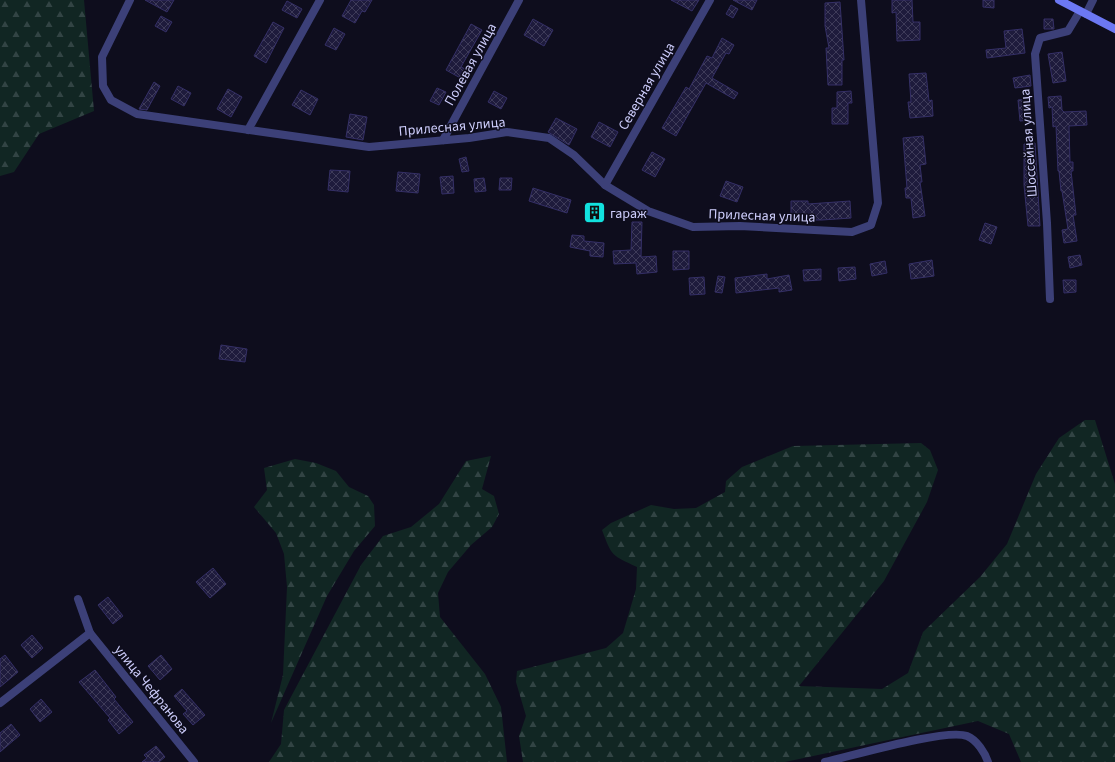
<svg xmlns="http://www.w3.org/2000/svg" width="1115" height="762" viewBox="0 0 1115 762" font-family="'Source Sans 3',sans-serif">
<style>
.forest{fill:url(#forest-firs)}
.building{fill:url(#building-cross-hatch);stroke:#342f66}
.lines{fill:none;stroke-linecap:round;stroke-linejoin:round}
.street{stroke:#3c4078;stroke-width:8}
.secondary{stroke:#6c78f3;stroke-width:8}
.labels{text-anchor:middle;stroke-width:3;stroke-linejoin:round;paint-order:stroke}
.street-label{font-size:14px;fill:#cdcdfb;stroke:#0e0d1d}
.poi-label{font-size:14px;fill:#cdcdfb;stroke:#0e0d1d;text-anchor:start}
</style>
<defs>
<pattern id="forest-firs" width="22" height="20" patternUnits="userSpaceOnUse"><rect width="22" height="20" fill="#112623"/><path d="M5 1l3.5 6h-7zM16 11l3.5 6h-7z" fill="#324444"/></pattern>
<pattern id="building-cross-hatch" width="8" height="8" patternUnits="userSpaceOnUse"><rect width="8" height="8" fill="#1e1b3c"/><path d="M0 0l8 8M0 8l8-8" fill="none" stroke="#3e3b59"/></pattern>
</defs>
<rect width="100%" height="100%" fill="#0e0d1d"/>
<g class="forest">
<polygon points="0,0 84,0 94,111 39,134 14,172 0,176"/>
<path d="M1085,420H1095L1115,484V762H1021L1009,734L978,721L785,762H523L519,736L526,716L516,682L517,671L606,648L623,633L636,589L637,567C612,555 612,557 602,530L611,523L651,505L674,509L696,508L725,492L726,481L742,467L793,446L921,443L930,450L938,470L927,502L884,581L799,686L882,689L908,673L923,632L980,577L1007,544L1036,474L1059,438Z"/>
<polygon points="491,456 482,489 494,496 499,514 492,527 471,545 448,572 438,593 440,617 485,674 501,707 507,762 269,762 281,744 284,710 361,565 383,536 411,527 439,504 466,461"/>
<polygon points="295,459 316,463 336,471 349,487 368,496 374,505 375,526 354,551 327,596 271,723 283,675 287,587 284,554 276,533 254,507 267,490 264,468"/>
</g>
<g class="building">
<polygon points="145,0 174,0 167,12"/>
<polygon points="351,0 372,0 365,12 362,11 355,23 342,16"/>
<polygon points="671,0 699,0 692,11"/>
<polygon points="733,0 757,0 752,10"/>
<polygon points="892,0 912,0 913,22 920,22 920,40 897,41 896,12 892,13"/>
<polygon points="983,0 994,0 994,8 983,7"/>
<polygon points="287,1 302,9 297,18 282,10"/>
<polygon points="840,2 844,60 842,60 842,85 828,85 826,48 829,48 825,26 825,3"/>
<polygon points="731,5 738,9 733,18 726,14"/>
<polygon points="161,16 172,22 166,32 155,26"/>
<polygon points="533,19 553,30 544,46 524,35"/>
<polygon points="1044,19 1053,19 1054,29 1044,29"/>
<polygon points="273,22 284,28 266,63 254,56"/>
<polygon points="471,24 482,30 461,67 469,71 464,80 446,70"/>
<polygon points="334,28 345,34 336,50 325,45"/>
<polygon points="1022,29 1025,53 987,58 986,50 1006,48 1004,31"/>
<polygon points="722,38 734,45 729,54 726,53 712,78 738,93 734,99 706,83 676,136 662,128 686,87 689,89 707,56 712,58"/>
<polygon points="1062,52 1066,81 1053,83 1048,54"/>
<polygon points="926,73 929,101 932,100 933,116 910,118 908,102 911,102 909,74"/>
<polygon points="1030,75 1031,86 1015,88 1013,78"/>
<polygon points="154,82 160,86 147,110 139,109"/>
<polygon points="178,86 191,93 184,106 171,99"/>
<polygon points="437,88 446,92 439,105 430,101"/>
<polygon points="228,89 242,97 231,117 217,109"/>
<polygon points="301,90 318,99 310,115 292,105"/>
<polygon points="494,91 507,98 501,109 488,102"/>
<polygon points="851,91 852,103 848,103 848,124 832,124 832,108 837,108 837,92"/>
<polygon points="1061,96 1062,110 1064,112 1086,111 1087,125 1069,126 1070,162 1073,162 1073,171 1071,171 1076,215 1073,215 1077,241 1064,243 1062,230 1068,229 1062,191 1061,191 1059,171 1058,171 1056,126 1053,127 1052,107 1049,108 1048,97"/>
<polygon points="1030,99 1031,120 1020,121 1018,100"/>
<polygon points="350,114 367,117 363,140 346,137"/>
<polygon points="556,118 577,129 569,145 548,132"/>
<polygon points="599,122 618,132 610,147 591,137"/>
<polygon points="923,136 926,164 920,165 922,182 920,182 925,216 913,218 911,198 906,198 905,188 907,188 903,138"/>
<polygon points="1035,143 1040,226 1028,226 1024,185 1024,144"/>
<polygon points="652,152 665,159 655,177 642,170"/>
<polygon points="466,157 469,171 462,172 459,159"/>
<polygon points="330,170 350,171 348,192 328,190"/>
<polygon points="398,172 420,174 418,193 396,191"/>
<polygon points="453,176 454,193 442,194 440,177"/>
<polygon points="484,178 486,191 475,192 474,179"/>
<polygon points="500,178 512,178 511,190 499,190"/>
<polygon points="726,181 743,187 737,202 720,196"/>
<polygon points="533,188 571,200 567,213 529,201"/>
<polygon points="791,201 808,201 808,204 850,201 851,218 822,220 791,220"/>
<polygon points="592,207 601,210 598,218 589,215"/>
<polygon points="632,222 642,222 641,257 656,256 657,272 637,274 636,263 614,264 613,251 631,250"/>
<polygon points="985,223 997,227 991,244 979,240"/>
<polygon points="572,235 584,236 584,241 604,243 603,257 590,256 590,251 570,247"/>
<polygon points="673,251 689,251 689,269 673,270"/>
<polygon points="1080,255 1082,265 1070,268 1068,257"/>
<polygon points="932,260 934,276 911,279 909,264"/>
<polygon points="885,261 887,273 872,276 870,264"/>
<polygon points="855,267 856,279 839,281 838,268"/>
<polygon points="821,269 821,280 804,281 803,270"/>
<polygon points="767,274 767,279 789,275 792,290 779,292 779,288 736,293 735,278"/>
<polygon points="718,276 725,277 722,293 715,292"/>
<polygon points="704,277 705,294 690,295 689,278"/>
<polygon points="1063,280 1076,280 1076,292 1064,293"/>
<polygon points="221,345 247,349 245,362 219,359"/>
<polygon points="213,568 226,584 210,598 196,582"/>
<polygon points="108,597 123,616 113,624 98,605"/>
<polygon points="32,635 43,648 32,658 21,645"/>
<polygon points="5,655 18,672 0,687 0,659"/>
<polygon points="161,655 172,669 160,680 148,666"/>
<polygon points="95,670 116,697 114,699 133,722 119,734 108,720 110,718 79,682"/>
<polygon points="182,689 205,715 193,725 183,714 187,711 174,696"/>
<polygon points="41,699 52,712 40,722 30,709"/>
<polygon points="11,724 20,735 0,752 0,733"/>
<polygon points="156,746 165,757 159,762 142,762 147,758 144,755"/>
</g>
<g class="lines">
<g class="street">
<polyline points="130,0 102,57 103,86 111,100 137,114 369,147 469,138 507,132 549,138 574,155 605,185 648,211 693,227 740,226 852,232 871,225 878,203 861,0"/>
<polyline points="1086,14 1093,0"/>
<polyline points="248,130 320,0"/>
<polyline points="443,140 519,0"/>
<polyline points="605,185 710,0"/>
<polyline points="1050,299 1047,223 1035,54 1040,38 1068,31 1080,11"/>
<polyline points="78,599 90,633 194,762"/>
<polyline points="0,703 90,633"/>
<path d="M825,762C852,756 946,728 967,736C977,740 985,753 988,762"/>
</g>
<polyline class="secondary" points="1059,0 1115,29"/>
</g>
<defs>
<symbol id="building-square" viewBox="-11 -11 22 22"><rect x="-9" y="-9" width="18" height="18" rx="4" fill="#12e2df" stroke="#0e0d1d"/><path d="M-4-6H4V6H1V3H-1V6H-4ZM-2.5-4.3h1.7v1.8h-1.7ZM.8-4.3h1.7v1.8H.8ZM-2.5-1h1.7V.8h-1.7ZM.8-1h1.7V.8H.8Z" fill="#111"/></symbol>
</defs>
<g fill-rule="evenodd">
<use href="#building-square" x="582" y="200" width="25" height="25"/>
</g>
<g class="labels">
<g class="street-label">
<text transform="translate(470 64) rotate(-61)" y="5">Полевая улица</text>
<text transform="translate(646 86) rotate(-60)" y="5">Северная улица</text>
<text transform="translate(452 126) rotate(-5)" y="5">Прилесная улица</text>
<text transform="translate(1028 143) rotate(-94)" y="5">Шоссейная улица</text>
<text transform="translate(762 215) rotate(2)" y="5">Прилесная улица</text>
<text transform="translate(152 689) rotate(51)" y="5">улица Чефранова</text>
</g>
<g class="poi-label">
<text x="610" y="218">гараж</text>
</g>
</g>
</svg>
